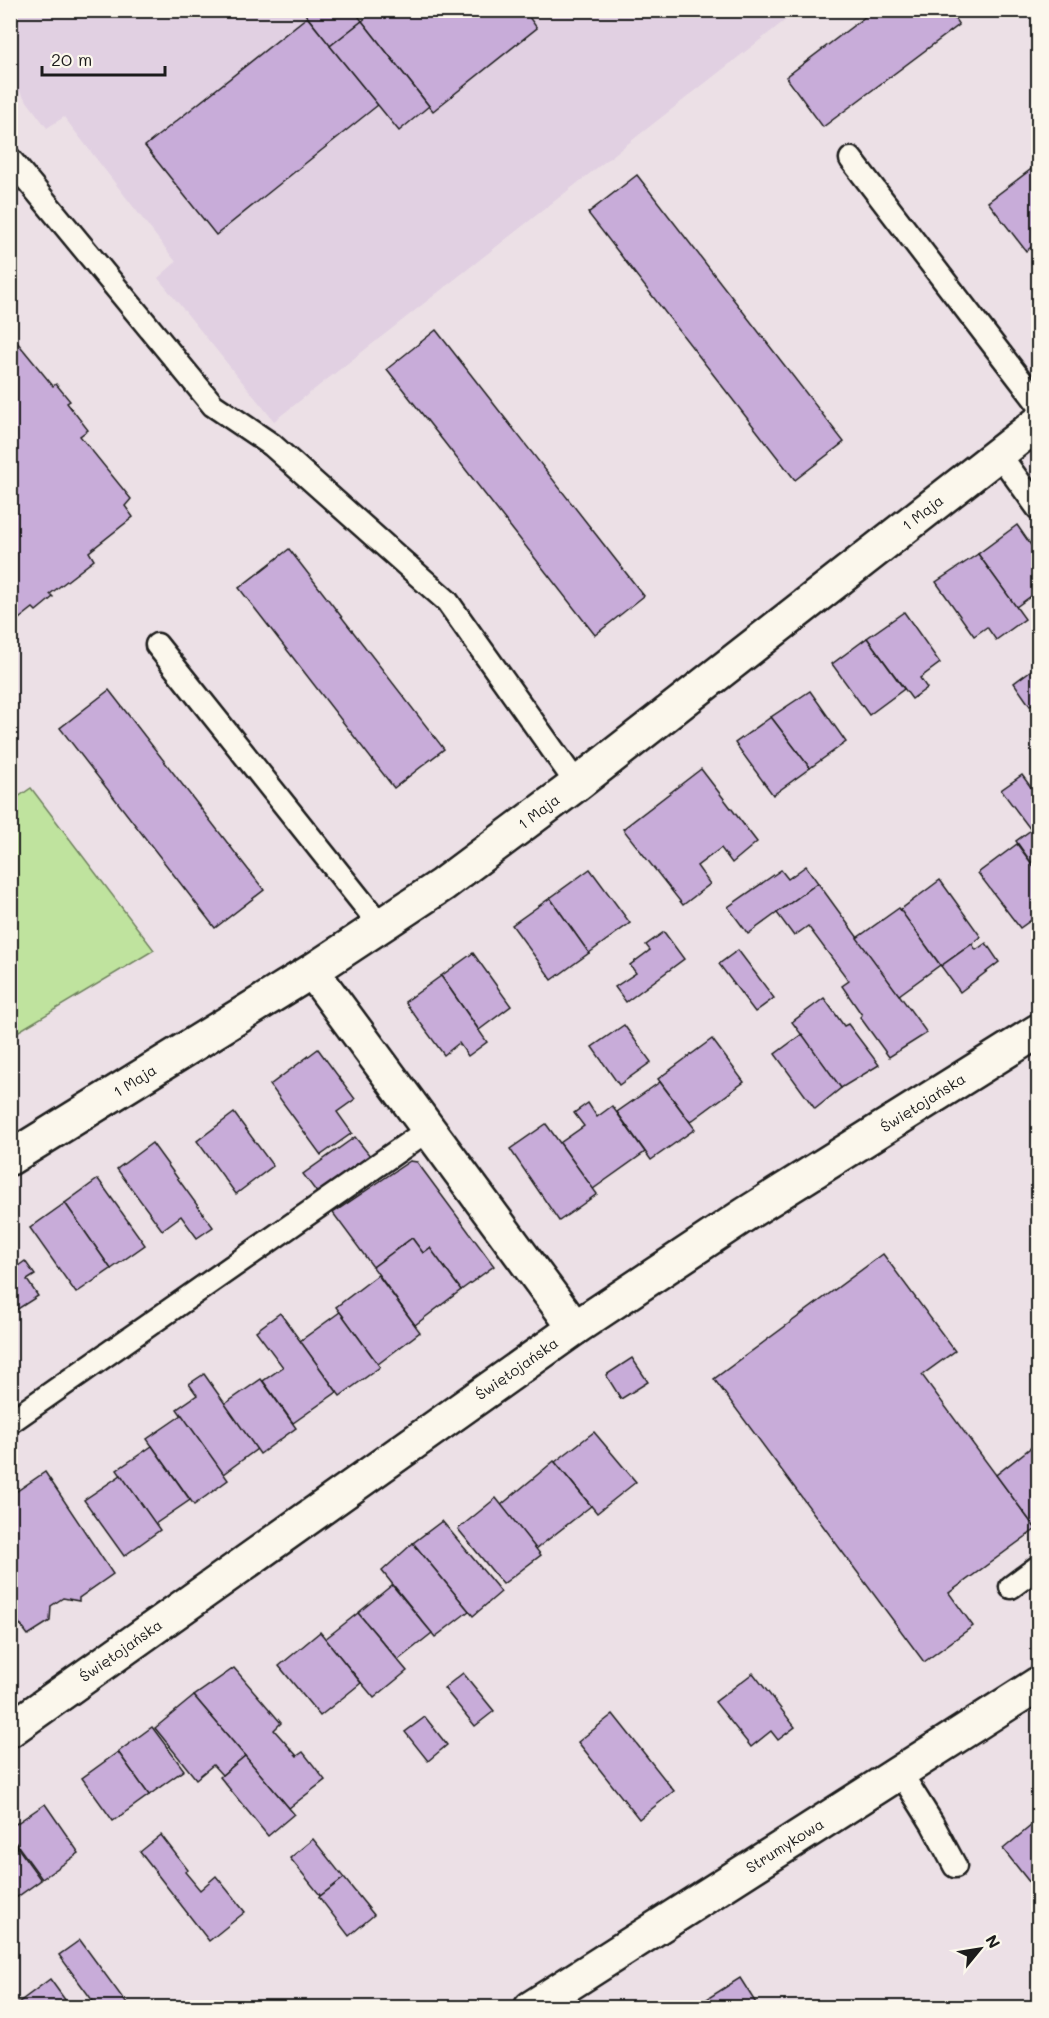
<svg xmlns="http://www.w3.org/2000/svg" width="1049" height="2018" viewBox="0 0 1049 2018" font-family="Mali,sans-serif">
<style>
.built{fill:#e1d0e2}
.green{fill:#bfe39e;stroke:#6e805d;stroke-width:1.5}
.building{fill:#c8acd9;stroke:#1c1c1c;stroke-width:1.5}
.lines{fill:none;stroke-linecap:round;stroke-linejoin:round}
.lane-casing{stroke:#1c1c1c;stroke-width:27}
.street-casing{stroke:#1c1c1c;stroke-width:38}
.secondary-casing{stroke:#1c1c1c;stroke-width:38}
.lane{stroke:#fbf7ec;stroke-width:22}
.street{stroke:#fbf7ec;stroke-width:33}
.secondary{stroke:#fbf7ec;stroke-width:33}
.labels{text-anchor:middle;stroke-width:4.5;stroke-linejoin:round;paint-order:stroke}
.street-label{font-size:15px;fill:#1c1c1c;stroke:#fbf7ec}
</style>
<rect width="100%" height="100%" fill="#ece0e6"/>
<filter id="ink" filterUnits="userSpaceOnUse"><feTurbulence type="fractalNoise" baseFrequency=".0167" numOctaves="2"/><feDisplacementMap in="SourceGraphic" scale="12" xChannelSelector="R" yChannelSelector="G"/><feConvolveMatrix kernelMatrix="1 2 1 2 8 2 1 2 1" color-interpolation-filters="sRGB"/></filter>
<g filter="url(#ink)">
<polygon class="built" points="11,11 797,11 274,421 158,278 176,262 64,117 47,128 11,80"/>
<polygon class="green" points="31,788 154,950 14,1034 10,1028 11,802"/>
<g class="building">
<polygon points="302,10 354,10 362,21 330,46"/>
<polygon points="375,10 524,10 537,28 433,111 362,21"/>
<polygon points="874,10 949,10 959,25 823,127 786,77"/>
<polygon points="307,17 378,105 216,235 145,146"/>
<polygon points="362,21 429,106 399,131 330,46"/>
<polygon points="1038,164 1038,242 1026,251 988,202"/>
<polygon points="637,175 844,442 795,480 588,213"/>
<polygon points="10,327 15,333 12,336 53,386 56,384 70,401 67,403 88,430 80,436 131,499 125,506 133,517 89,552 94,560 50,594 53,597 36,611 33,608 10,626"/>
<polygon points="436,330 644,596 595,635 387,369"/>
<polygon points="1017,525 1035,551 1038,548 1038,591 1016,607 978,554"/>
<polygon points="289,549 444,749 394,788 239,588"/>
<polygon points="978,554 1025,619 996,640 987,627 974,636 936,582"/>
<polygon points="904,612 940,663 920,678 927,688 912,699 867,638"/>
<polygon points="867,638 904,689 869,715 832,664"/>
<polygon points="1038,665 1038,700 1030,706 1014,683"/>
<polygon points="109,690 264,890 215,928 60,728"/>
<polygon points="810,691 846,742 810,768 771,717"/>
<polygon points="771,717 810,768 773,795 735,743"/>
<polygon points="701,769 757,842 732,863 721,848 697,866 710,884 683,905 623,829"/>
<polygon points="1022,775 1038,797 1038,825 1031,830 1001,790"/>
<polygon points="1038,825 1038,872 1016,841"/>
<polygon points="1017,844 1038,872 1038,915 1020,928 978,873"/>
<polygon points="806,866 818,883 748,934 728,907 781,870 788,879"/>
<polygon points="590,869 630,923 589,953 550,898"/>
<polygon points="940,880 981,937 941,966 900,910"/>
<polygon points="818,883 927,1033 889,1057 860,1017 862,1015 842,986 849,981 808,926 794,936 777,913"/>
<polygon points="550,898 589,953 552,980 512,925"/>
<polygon points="899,908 940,965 899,995 857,938"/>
<polygon points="664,932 684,959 626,1002 615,987 636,973 630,965 650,950 646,945"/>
<polygon points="986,943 999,962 960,992 941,966 972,944 976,950"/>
<polygon points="738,950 774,998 755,1012 719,964"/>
<polygon points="473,953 511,1006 479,1030 441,976"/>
<polygon points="441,976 487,1042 468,1056 459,1043 444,1055 405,1002"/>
<polygon points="824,998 844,1026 848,1024 879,1065 841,1088 792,1022"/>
<polygon points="624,1025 651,1062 619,1085 592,1047"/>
<polygon points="802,1034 841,1088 815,1109 775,1054"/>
<polygon points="712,1039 744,1082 690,1122 658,1079"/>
<polygon points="318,1049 355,1099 337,1112 352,1133 321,1155 270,1085"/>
<polygon points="660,1082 695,1129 651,1160 617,1112"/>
<polygon points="588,1103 597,1117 612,1106 645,1152 593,1189 560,1143 584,1126 574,1113"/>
<polygon points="234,1113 273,1166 236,1194 197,1141"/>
<polygon points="546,1124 597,1194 559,1221 510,1149"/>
<polygon points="355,1137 371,1157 318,1194 303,1174"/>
<polygon points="152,1143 213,1227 197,1238 181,1216 162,1230 117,1169"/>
<polygon points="410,1161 417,1162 494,1266 461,1290 430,1248 423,1253 412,1238 373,1267 333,1213"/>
<polygon points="98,1179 145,1245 111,1269 65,1203"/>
<polygon points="65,1203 111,1269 76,1293 30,1228"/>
<polygon points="412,1238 423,1253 430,1248 461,1290 415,1325 373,1267"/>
<polygon points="883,1254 955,1351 922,1375 1036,1529 949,1593 973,1626 924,1662 714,1379"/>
<polygon points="10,1256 18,1266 25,1261 35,1275 27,1280 38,1296 10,1314"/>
<polygon points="378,1275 420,1332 378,1364 336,1307"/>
<polygon points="340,1312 380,1367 340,1396 300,1341"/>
<polygon points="280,1313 337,1392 293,1423 263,1381 283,1367 256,1331"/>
<polygon points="632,1358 648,1382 621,1399 606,1375"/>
<polygon points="204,1374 257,1449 223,1474 177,1409 197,1395 189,1384"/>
<polygon points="261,1379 296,1428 260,1454 225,1404"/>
<polygon points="182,1415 228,1480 194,1505 147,1439"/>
<polygon points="594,1432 636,1482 597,1513 555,1462"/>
<polygon points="1038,1442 1038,1527 1036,1529 996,1475"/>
<polygon points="152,1446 190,1500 155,1524 117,1470"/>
<polygon points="554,1461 591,1506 536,1549 501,1505"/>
<polygon points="45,1472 113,1574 79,1598 79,1601 63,1598 51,1606 50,1621 28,1635 10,1611 10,1496"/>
<polygon points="121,1475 160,1530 124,1556 84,1500"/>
<polygon points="496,1498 541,1555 503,1584 458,1529"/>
<polygon points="442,1521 501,1592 473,1616 413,1543"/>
<polygon points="413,1543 469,1611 435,1637 382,1571"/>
<polygon points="392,1585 432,1633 398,1660 358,1613"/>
<polygon points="358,1613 407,1671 374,1698 325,1639"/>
<polygon points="320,1632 361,1683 320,1716 279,1666"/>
<polygon points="234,1668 281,1723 274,1730 297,1756 303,1752 325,1780 289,1808 194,1696"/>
<polygon points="463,1673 494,1711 475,1726 444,1688"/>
<polygon points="753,1673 795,1727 778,1740 771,1731 751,1747 715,1702"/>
<polygon points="194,1696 245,1756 222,1775 213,1765 196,1779 155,1728"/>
<polygon points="613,1714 674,1791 639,1819 578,1742"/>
<polygon points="425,1717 447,1745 428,1761 405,1732"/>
<polygon points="152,1727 184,1770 149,1795 118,1752"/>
<polygon points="118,1752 149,1795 113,1821 82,1778"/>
<polygon points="245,1756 294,1814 268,1836 220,1777"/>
<polygon points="45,1804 79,1853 42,1879 10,1835 10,1828"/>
<polygon points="1038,1820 1038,1893 1003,1849"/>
<polygon points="161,1835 188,1870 185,1872 200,1890 216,1876 245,1912 209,1941 140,1852"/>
<polygon points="10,1837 41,1880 10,1902"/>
<polygon points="313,1839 344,1878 319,1897 320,1895 290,1858"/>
<polygon points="344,1878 374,1915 349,1936 319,1897"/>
<polygon points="80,1940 127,2004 122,2008 98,2008 59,1955"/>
<polygon points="740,1978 759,2008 701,2008 699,2004"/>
<polygon points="50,1979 71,2008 21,2008 18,2003"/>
<polygon points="1038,1997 1038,2008 1026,2008"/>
</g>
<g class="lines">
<defs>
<g id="lane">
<polyline points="10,159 213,405 272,445 447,601 577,784"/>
<polyline points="851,159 1038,403"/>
<polyline points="999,454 1038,508"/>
<polyline points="157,645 381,926"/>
<polyline points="10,1422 429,1129"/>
<polyline points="1011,1587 1038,1567"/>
<polyline points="900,1772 932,1823 955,1866"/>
</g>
<g id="street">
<polyline points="312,971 575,1328"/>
<polyline points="10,1158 312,971 442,885 577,784 1038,423"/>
<polyline points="531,2008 1038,1684"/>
</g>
<polyline id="secondary" points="10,1730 575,1328 746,1214 1038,1031"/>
</defs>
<use href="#lane" class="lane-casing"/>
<use href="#street" class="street-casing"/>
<use href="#secondary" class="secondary-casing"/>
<use href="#lane" class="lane"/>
<use href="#street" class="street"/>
<use href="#secondary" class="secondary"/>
</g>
</g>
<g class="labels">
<g class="street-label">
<text transform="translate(923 513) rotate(-38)" y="5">1 Maja</text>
<text transform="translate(539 812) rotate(-37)" y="5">1 Maja</text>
<text transform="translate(135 1081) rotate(-32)" y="5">1 Maja</text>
<text transform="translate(923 1103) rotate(-32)" y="5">Świętojańska</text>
<text transform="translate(517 1369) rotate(-35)" y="5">Świętojańska</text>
<text transform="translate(121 1651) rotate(-35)" y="5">Świętojańska</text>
<text transform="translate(785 1846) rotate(-32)" y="5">Strumykowa</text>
</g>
</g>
<rect width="1049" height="2018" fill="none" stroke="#fbf7ec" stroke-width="36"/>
<rect x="18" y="18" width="1013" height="1982" fill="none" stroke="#1c1c1c" stroke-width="2" filter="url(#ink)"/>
<g transform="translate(980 1949) rotate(60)" stroke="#fbf7ec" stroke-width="4.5" paint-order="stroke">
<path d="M0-4.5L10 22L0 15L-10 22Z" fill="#1c1c1c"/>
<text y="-9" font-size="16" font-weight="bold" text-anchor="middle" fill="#1c1c1c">N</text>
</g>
<path d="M42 66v9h123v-9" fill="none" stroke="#1c1c1c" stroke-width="3"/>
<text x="51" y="66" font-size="18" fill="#1c1c1c" stroke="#fbf7ec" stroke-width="4.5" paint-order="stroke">20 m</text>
</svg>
